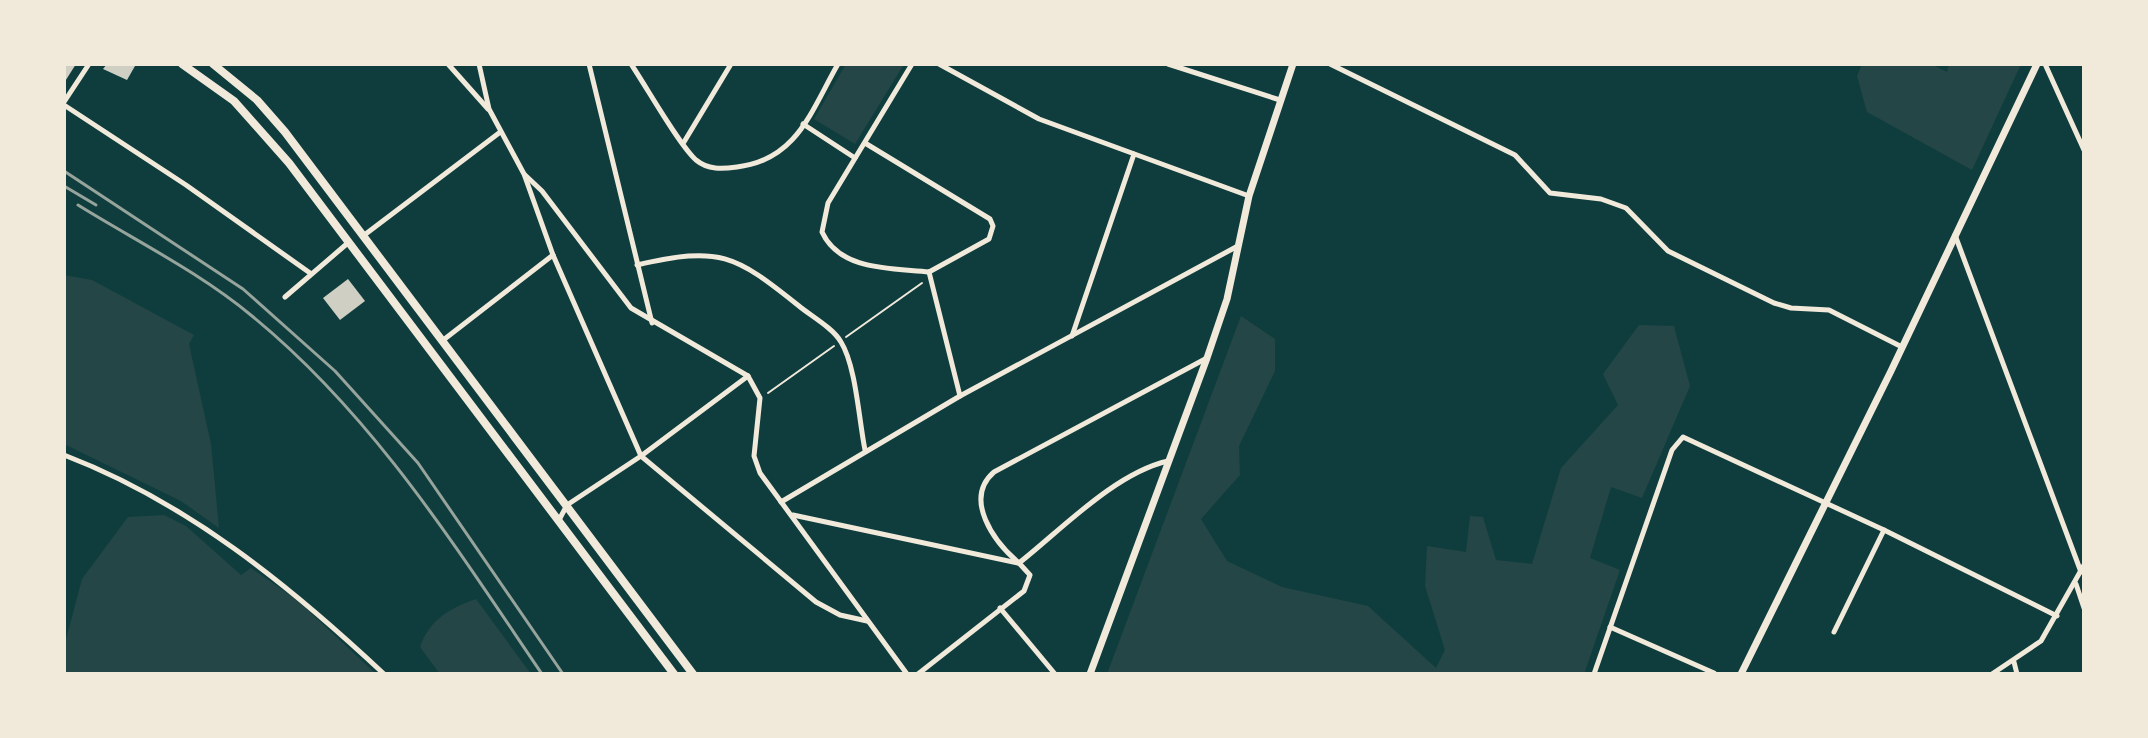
<svg xmlns="http://www.w3.org/2000/svg" width="2148" height="738" viewBox="0 0 2148 738" font-family="'Asap Condensed',sans-serif">
<style>
.green{fill:#244646}
.building{fill:#cfcfc3}
.lines{fill:none;stroke-linecap:round;stroke-linejoin:round}
.path{stroke:#f1e9da;stroke-width:2}
.minor{stroke:#f1e9da;stroke-width:5}
.tertiary{stroke:#f1e9da;stroke-width:7}
.secondary{stroke:#f1e9da;stroke-width:7}
.primary{stroke:#f1e9da;stroke-width:8}
.rail{stroke:#97a49c;stroke-width:3}
</style>
<rect width="100%" height="100%" fill="#0f3d3e"/>
<g class="green">
<polygon points="846,64 904,64 855,144 814,119"/>
<polygon points="1862,64 1931,64 1947,72 1949,64 2021,64 1972,170 1867,112 1857,76"/>
<polygon points="64,275 92,280 194,335 189,344 211,444 219,528 181,501 64,444"/>
<polygon points="1241,316 1275,339 1275,371 1239,446 1240,475 1201,519 1227,561 1282,587 1368,606 1436,668 1445,650 1425,586 1427,546 1466,552 1470,516 1483,517 1496,560 1532,564 1561,468 1618,405 1603,374 1639,325 1674,326 1690,386 1642,498 1611,487 1590,558 1620,570 1584,674 1107,674"/>
<polygon points="164,515 186,526 241,575 251,568 297,600 376,674 64,674 64,647 82,579 128,517"/>
<path d="M476,599L531,674H440L420,647C429,620 450,608 476,599Z"/>
</g>
<g class="building">
<polygon points="64,64 76,64 64,83"/>
<polygon points="107,64 132,64 135,66 127,80 103,69"/>
<polygon points="348,279 365,301 340,320 323,298"/>
</g>
<g class="lines">
<g class="path">
<polyline points="846,337 922,283"/>
<polyline points="768,393 834,346"/>
</g>
<g class="minor">
<polyline points="448,64 488,109"/>
<polyline points="479,64 489,109 524,174 553,255 641,456 816,602 840,615 867,621"/>
<polyline points="589,64 652,323"/>
<path d="M631,64C646,86 679,145 696,160C708,170 722,169 737,167C797,160 811,111 838,64"/>
<path d="M912,64L828,203L822,232C840,271 891,268 929,272"/>
<polyline points="939,64 1039,119 1249,196"/>
<polyline points="1168,64 1280,100"/>
<polyline points="1330,64 1515,155 1550,193 1601,199 1626,208 1668,251 1774,303 1791,308 1829,310 1902,347"/>
<polyline points="2045,64 2084,150"/>
<polyline points="64,102 89,64"/>
<polyline points="64,105 186,185 310,273"/>
<polyline points="803,124 855,158"/>
<polyline points="684,142 731,64"/>
<polyline points="865,143 990,219 993,226 989,239 929,272"/>
<polyline points="525,175 542,191 631,308 748,376 760,398 754,456 760,473 907,674"/>
<polyline points="1955,235 2081,572"/>
<polyline points="363,236 499,133"/>
<path d="M637,265C720,246 734,254 799,306C811,316 833,328 841,342C856,366 859,421 865,450"/>
<polyline points="929,272 960,396"/>
<polyline points="285,297 349,242"/>
<polyline points="1072,336 1134,154"/>
<polyline points="442,341 553,255"/>
<path d="M64,455C187,502 289,585 384,674"/>
<polyline points="781,502 960,396 1236,247"/>
<polyline points="793,515 1018,563"/>
<polyline points="559,520 567,505 641,456 748,376"/>
<path d="M1019,563C994,542 963,499 994,472L1207,358"/>
<polyline points="2076,584 2084,608"/>
<polyline points="1000,608 1055,674"/>
<polyline points="1610,627 1714,673"/>
<polyline points="1834,632 1884,530"/>
<polyline points="2014,662 2017,674"/>
<path d="M918,674L1024,591L1030,575L1019,563C1061,530 1115,473 1168,461"/>
<polyline points="1594,674 1672,450 1683,437 1884,530 2057,616"/>
<polyline points="1992,674 2041,641 2084,565"/>
</g>
<polyline class="tertiary" points="1090,674 1207,358 1227,299 1249,196 1293,64"/>
<polyline class="secondary" points="1741,674 1891,371 2037,64"/>
<g class="primary">
<polyline points="182,64 234,101 289,163 674,674"/>
<polyline points="213,64 257,100 285,132 693,674"/>
</g>
<g class="rail">
<polyline points="64,171 243,289 335,371 418,463 563,674"/>
<polyline points="64,186 96,205"/>
<path d="M78,205C136,241 199,272 252,316C373,415 455,546 542,674"/>
</g>
</g>
<rect width="2148" height="738" fill="none" stroke="#f1e9da" stroke-width="132"/>
</svg>
